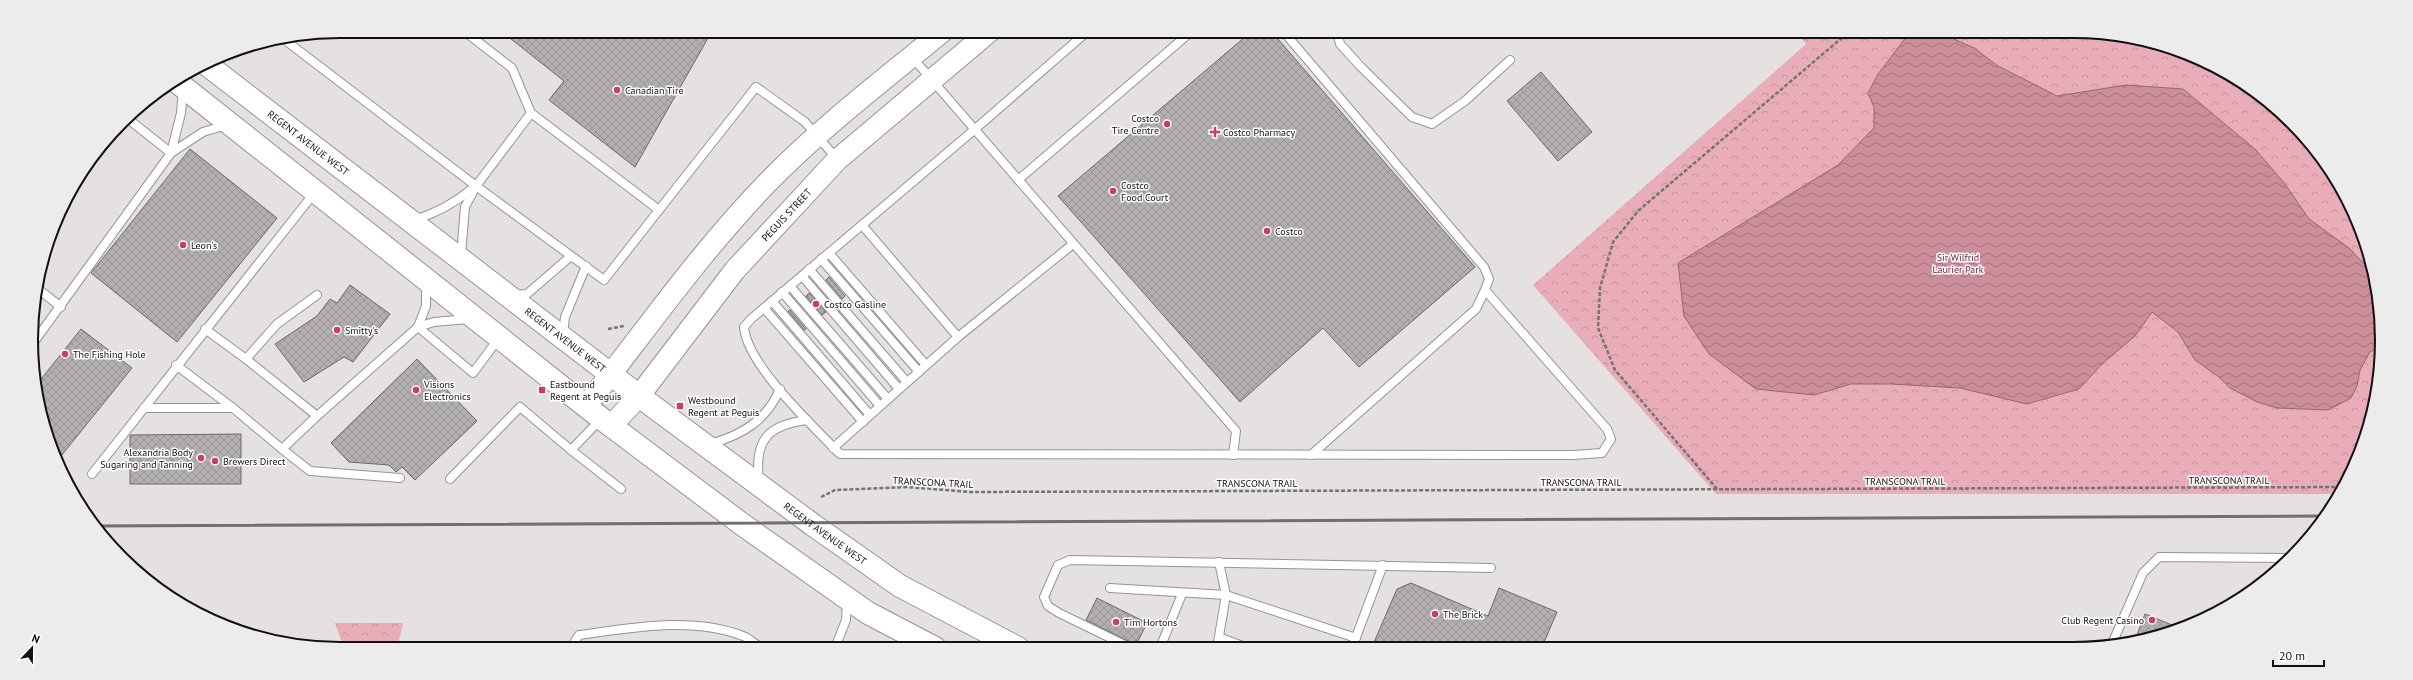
<svg xmlns="http://www.w3.org/2000/svg" width="2413" height="680" viewBox="0 0 2413 680" font-family="'PT Sans',sans-serif">
<style>
.park{fill:url(#park-crowns)}
.water{fill:url(#water-waves);stroke:#946871}
.building{fill:url(#building-cross-hatch);stroke:#6c6869}
.lines{fill:none;stroke-linecap:round;stroke-linejoin:round}
.service-casing{stroke:#979394;stroke-width:10}
.tertiary-casing{stroke:#979394;stroke-width:23}
.secondary-casing{stroke:#979394;stroke-width:24}
.path{stroke:#767373;stroke-width:2.5;stroke-dasharray:4 2;stroke-linecap:butt}
.service{stroke:#fff;stroke-width:8}
.tertiary{stroke:#fff;stroke-width:21}
.secondary{stroke:#fff;stroke-width:22}
.rail{stroke:#716e6e;stroke-width:3}
.poi-dot{fill:#cb3d69;stroke:#fff;stroke-width:1.5}
.labels{text-anchor:middle;stroke-width:3;stroke-linejoin:round;paint-order:stroke}
.poi-label{font-size:10px;fill:#121010;stroke:#fff;text-anchor:start}
.street-label{font-size:10px;fill:#121010;stroke:#fff}
.park-label{font-size:10px;fill:#6c2237;stroke:#fff}
.rim{fill:none;stroke:#121010;stroke-width:2}
</style>
<defs>
<pattern id="park-crowns" width="20" height="18" patternUnits="userSpaceOnUse"><rect width="20" height="18" fill="#e9adb9"/><path d="M2 6a3 3 0 1 1 6 0M12 15a3 3 0 1 1 6 0" fill="none" stroke="#c7949e"/></pattern>
<pattern id="water-waves" width="16" height="10" patternUnits="userSpaceOnUse"><rect width="16" height="10" fill="#cb8e9a"/><path d="M0 5q4-4 8 0t8 0" fill="none" stroke="#a3737c"/></pattern>
<pattern id="building-cross-hatch" width="8" height="8" patternUnits="userSpaceOnUse"><rect width="8" height="8" fill="#b3afb0"/><path d="M0 0l8 8M0 8l8-8" fill="none" stroke="#999696"/></pattern>
</defs>
<rect width="100%" height="100%" fill="#e5e1e1"/>
<g class="park">
<polygon points="1795,31 2073,31 2133,37 2191,54 2244,83 2291,121 2330,168 2358,222 2376,279 2382,340 2376,400 2350,477 2338,494 1716,494 1533,285 1806,44"/>
<polygon points="335,623 403,623 397,649 344,649"/>
</g>
<polygon class="water" points="1931,31 1936,31 1974,48 1998,66 2057,96 2126,85 2183,89 2256,150 2285,184 2309,219 2349,248 2370,270 2376,280 2381,346 2370,352 2360,370 2357,386 2351,398 2328,410 2277,408 2257,402 2230,388 2219,377 2195,360 2178,332 2152,312 2135,336 2103,363 2079,389 2027,404 1960,388 1891,384 1851,384 1814,395 1756,389 1709,354 1684,316 1678,263 1838,165 1874,128 1874,107 1868,93 1878,74 1905,39"/>
<g class="building">
<polygon points="501,31 712,31 635,167 549,100 564,81"/>
<polygon points="1252,31 1271,31 1475,267 1359,367 1323,328 1240,402 1058,196"/>
<polygon points="1541,72 1592,132 1558,161 1507,101"/>
<polygon points="190,149 277,218 177,342 91,273"/>
<polygon points="829,277 845,296 842,299 826,280"/>
<polygon points="350,285 390,314 353,362 344,357 304,382 275,344 317,316 330,299 337,303"/>
<polygon points="809,293 826,312 822,315 806,296"/>
<polygon points="790,310 806,329 804,330 788,311"/>
<polygon points="81,329 132,368 57,461 42,420 38,383"/>
<polygon points="417,359 477,421 415,480 402,467 396,472 389,465 349,462 331,443"/>
<polygon points="241,434 241,484 130,484 130,435"/>
<polygon points="1411,583 1488,616 1499,588 1557,612 1542,647 1372,647 1397,589"/>
<polygon points="1097,598 1147,623 1136,645 1086,620"/>
<polygon points="2145,614 2177,627 2135,640"/>
</g>
<g class="lines">
<defs>
<g id="service">
<polyline points="464,31 512,68 531,113 659,210 756,87 805,122 837,159"/>
<path d="M1088,31L974,130L751,319L744,327C747,365 813,426 840,454L1573,455L1602,453L1611,439L1607,429L1485,290L1489,279L1484,267L1283,31"/>
<polyline points="1337,31 1340,44 1361,67 1412,117 1432,124 1465,101 1510,60"/>
<polyline points="281,37 476,186 604,280 659,210"/>
<polyline points="912,57 1236,431 1233,455"/>
<polyline points="127,118 171,153"/>
<polyline points="171,153 181,113 183,90"/>
<polyline points="1018,180 1192,31"/>
<path d="M414,220C437,213 455,203 473,188"/>
<polyline points="862,225 958,337"/>
<polyline points="829,253 926,365"/>
<polyline points="461,255 465,207 476,186 531,113"/>
<polyline points="821,259 919,372"/>
<polyline points="809,269 907,382"/>
<polyline points="802,276 899,389"/>
<polyline points="790,286 888,399"/>
<polyline points="37,288 61,307"/>
<polyline points="782,292 880,406"/>
<polyline points="514,295 527,294 571,256"/>
<polyline points="772,301 870,415"/>
<polyline points="764,308 863,422"/>
<polyline points="418,327 434,322 468,319"/>
<polyline points="418,327 426,306 426,284"/>
<polyline points="205,329 246,359 317,416 418,327 473,373 499,338"/>
<polyline points="563,334 565,317 586,266"/>
<polyline points="34,342 171,153 203,132 226,125"/>
<polyline points="246,359 277,324 317,295"/>
<polyline points="176,365 233,408 282,449 317,416"/>
<polyline points="144,408 233,408"/>
<path d="M710,444C742,435 766,421 780,389"/>
<polyline points="833,448 958,337 1073,244"/>
<polyline points="282,449 310,471 400,478"/>
<polyline points="571,450 621,489"/>
<polyline points="1311,455 1476,309 1485,290"/>
<polyline points="92,474 315,192"/>
<polyline points="450,479 520,407 571,450 601,419"/>
<path d="M759,480C754,440 768,425 807,420"/>
<polyline points="1110,588 1226,595 1356,638"/>
<polyline points="1221,638 1248,648"/>
<polyline points="2111,646 2143,573 2159,557 2292,558"/>
<polyline points="835,648 846,620 847,602"/>
<polyline points="1131,648 1059,613 1048,606 1044,597 1058,565 1070,560 1491,568"/>
<polyline points="1160,648 1182,594"/>
<polyline points="1217,648 1226,595 1219,562"/>
<polyline points="1352,648 1383,565"/>
<path d="M570,649L579,635C631,628 692,616 743,636C749,638 755,644 761,648"/>
</g>
<g id="tertiary">
<path d="M586,406C646,330 703,248 771,179C824,125 885,79 943,31"/>
<path id="s1" d="M611,426L639,396L735,270L837,160L990,31"/>
</g>
<g id="secondary">
<path id="s2" d="M206,64L639,396L813,525L900,586L1018,648"/>
<polyline points="177,82 602,419 743,525 868,613 935,648"/>
</g>
</defs>
<use href="#service" class="service-casing"/>
<use href="#tertiary" class="tertiary-casing"/>
<use href="#secondary" class="secondary-casing"/>
<g class="path">
<polyline points="608,329 624,326"/>
<polyline points="1717,489 1615,370 1598,328 1600,288 1613,242 1638,211 1850,31"/>
<polyline points="821,497 835,490 907,487 970,492 2343,487"/>
</g>
<use href="#service" class="service"/>
<use href="#tertiary" class="tertiary"/>
<use href="#secondary" class="secondary"/>
<polyline class="rail" points="94,526 2322,516"/>
</g>
<g class="poi-dot">
<circle cx="617" cy="90" r="4"/>
<circle cx="1167" cy="124" r="4"/>
<path d="M1213 126h4v4h4v4h-4v4h-4v-4h-4v-4h4z"/>
<circle cx="1113" cy="191" r="4"/>
<circle cx="1267" cy="231" r="4"/>
<circle cx="183" cy="245" r="4"/>
<circle cx="816" cy="304" r="4"/>
<circle cx="337" cy="330" r="4"/>
<circle cx="65" cy="354" r="4"/>
<circle cx="416" cy="390" r="4"/>
<rect x="538" y="386" width="8" height="8" rx="2"/>
<rect x="676" y="402" width="8" height="8" rx="2"/>
<circle cx="201" cy="458" r="4"/>
<circle cx="215" cy="461" r="4"/>
<circle cx="1435" cy="614" r="4"/>
<circle cx="2152" cy="620" r="4"/>
<circle cx="1116" cy="622" r="4"/>
</g>
<g class="labels">
<g class="poi-label">
<text x="625" y="94">Canadian Tire</text>
<text x="1159" y="122" text-anchor="end">Costco<tspan x="1159" dy="12">Tire Centre</tspan></text>
<text x="1223" y="136">Costco Pharmacy</text>
<text x="1121" y="189">Costco<tspan x="1121" dy="12">Food Court</tspan></text>
<text x="1275" y="235">Costco</text>
<text x="191" y="249">Leon's</text>
<text x="824" y="308">Costco Gasline</text>
<text x="345" y="334">Smitty's</text>
<text x="73" y="358">The Fishing Hole</text>
<text x="424" y="388">Visions<tspan x="424" dy="12">Electronics</tspan></text>
<text x="550" y="388">Eastbound<tspan x="550" dy="12">Regent at Peguis</tspan></text>
<text x="688" y="404">Westbound<tspan x="688" dy="12">Regent at Peguis</tspan></text>
<text x="193" y="456" text-anchor="end">Alexandria Body<tspan x="193" dy="12">Sugaring and Tanning</tspan></text>
<text x="223" y="465">Brewers Direct</text>
<text x="1443" y="618">The Brick</text>
<text x="2144" y="624" text-anchor="end">Club Regent Casino</text>
<text x="1124" y="626">Tim Hortons</text>
</g>
<g class="street-label">
<text dy="4" stroke="none"><textPath href="#s2" startOffset="129">REGENT AVENUE WEST</textPath></text>
<text dy="4" stroke="none"><textPath href="#s1" startOffset="275">PEGUIS STREET</textPath></text>
<text dy="4" stroke="none"><textPath href="#s2" startOffset="453">REGENT AVENUE WEST</textPath></text>
<text x="2229" y="484">TRANSCONA TRAIL</text>
<text x="1905" y="485">TRANSCONA TRAIL</text>
<text transform="translate(933 482) rotate(3)" y="4">TRANSCONA TRAIL</text>
<text x="1581" y="486">TRANSCONA TRAIL</text>
<text x="1257" y="487">TRANSCONA TRAIL</text>
<text dy="4" stroke="none"><textPath href="#s2" startOffset="777">REGENT AVENUE WEST</textPath></text>
</g>
<g class="park-label">
<text x="1958" y="261">Sir Wilfrid<tspan x="1958" dy="12">Laurier Park</tspan></text>
</g>
</g>
<path d="M0 0H2413V680H0ZM340 38H2073A302 302 0 0 1 2375 340V340A302 302 0 0 1 2073 642H340A302 302 0 0 1 38 340V340A302 302 0 0 1 340 38Z" fill="#ececec" fill-rule="evenodd"/>
<path class="rim" d="M340 38H2073A302 302 0 0 1 2375 340V340A302 302 0 0 1 2073 642H340A302 302 0 0 1 38 340V340A302 302 0 0 1 340 38Z"/>
<g transform="translate(32 648) rotate(22)" stroke="#ffffff" stroke-width="3" paint-order="stroke">
<path d="M0-3L7 15L0 10L-7 15Z" fill="#121010"/>
<text y="-6" font-size="11" font-weight="bold" text-anchor="middle" fill="#121010">N</text>
</g>
<path d="M2273 660v6h51v-6" fill="none" stroke="#121010" stroke-width="2"/>
<text x="2279" y="660" font-size="12" fill="#121010" stroke="#ffffff" stroke-width="3" paint-order="stroke">20 m</text>
</svg>
